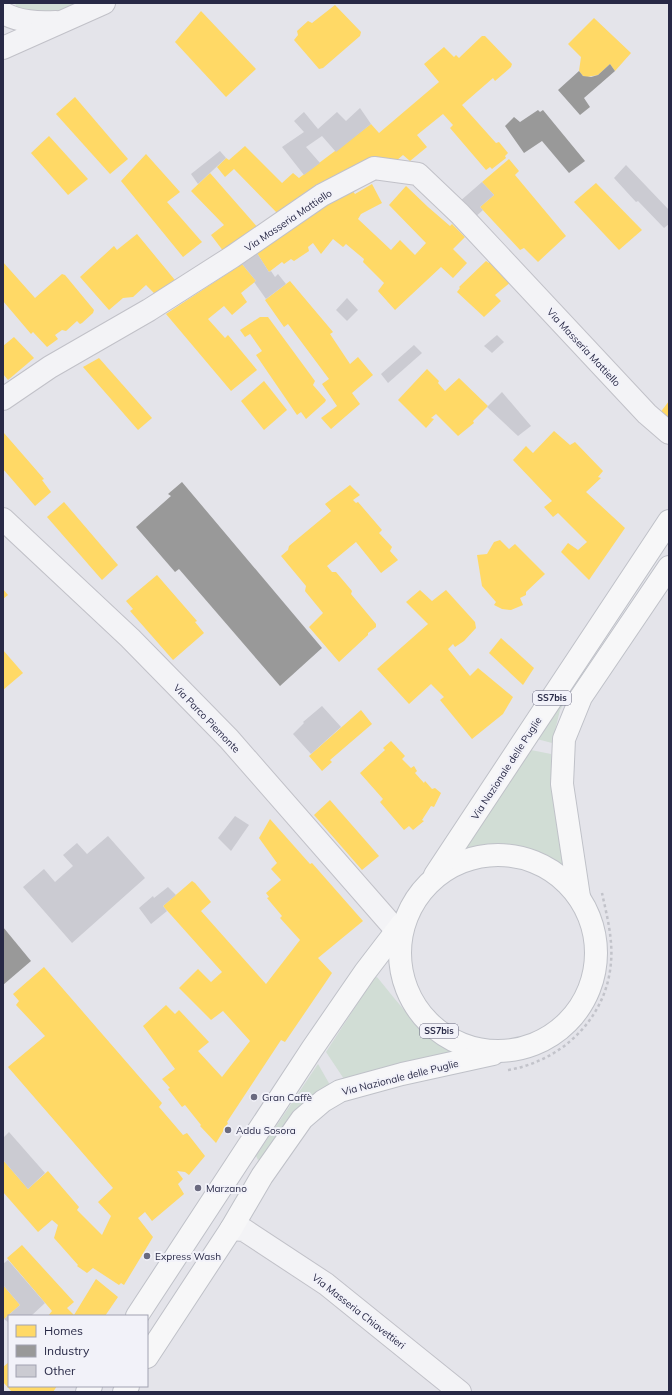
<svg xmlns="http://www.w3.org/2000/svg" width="672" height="1395" viewBox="0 0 672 1395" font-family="Mulish,sans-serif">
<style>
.green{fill:#d1ddd5}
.homes{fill:#ffd966}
.industry{fill:#999}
.building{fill:#cbcbd2}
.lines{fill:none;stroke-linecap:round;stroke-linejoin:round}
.street-casing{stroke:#c1c1c8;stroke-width:24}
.primary-casing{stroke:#bfc1c8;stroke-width:24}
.path{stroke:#c2c3ca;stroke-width:2.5;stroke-dasharray:3 3;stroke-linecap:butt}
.street{stroke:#f3f3f6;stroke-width:22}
.primary{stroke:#f7f7f8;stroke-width:22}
.poi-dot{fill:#6a6a7f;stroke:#f2f2f9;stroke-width:1.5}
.labels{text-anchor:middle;stroke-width:4;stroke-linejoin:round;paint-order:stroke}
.shield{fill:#f2f2f9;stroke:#65657c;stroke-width:1}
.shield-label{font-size:9px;font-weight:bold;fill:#282946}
.street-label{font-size:10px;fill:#282946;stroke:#f2f2f9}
.poi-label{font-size:10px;fill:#282946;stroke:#f2f2f9;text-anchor:start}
</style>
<rect width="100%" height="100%" fill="#e4e4ea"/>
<g class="green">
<polygon points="15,3 83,3 60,13 18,11"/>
<polygon points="669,532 669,542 577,681 560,710 552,743 533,738"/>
<path d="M526,749L551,754L552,781L567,871C534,847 504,841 464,850Z"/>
<path d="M377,977C392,995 406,1014 423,1029C430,1036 446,1044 451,1050L450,1054L344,1079L326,1052L374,978Z"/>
<path d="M318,1064L330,1085C296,1105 283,1127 261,1158L258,1160L256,1156Z"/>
</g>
<g class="homes">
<polygon points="335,5 361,32 360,36 323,68 319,69 294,40 298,35 297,31 308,21 312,23"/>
<polygon points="201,11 256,69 226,97 175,42"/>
<polygon points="594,18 631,53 615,71 610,64 598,75 587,77 583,76 579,71 581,57 568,44"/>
<polygon points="482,36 485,36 512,64 511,67 495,81 493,78 462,105 496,143 499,142 508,153 505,156 506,158 492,169 490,167 486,170 450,128 453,125 443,114 417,135 427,147 410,161 403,155 389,167 383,168 371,157 308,195 282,218 234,169 225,177 217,167 226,158 229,160 245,146 282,183 293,173 299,178 371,124 379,133 439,82 424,64 444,47 454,57 456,55 459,58"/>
<polygon points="75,97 128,159 110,174 56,114"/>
<polygon points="49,136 88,179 68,195 31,153"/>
<polygon points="146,154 180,192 167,202 202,242 183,257 121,181"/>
<polygon points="509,159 519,171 515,175 566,236 538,262 524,248 520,250 480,207 494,195 482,182"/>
<polygon points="210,173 259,229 227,256 211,235 224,225 191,191"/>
<polygon points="596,183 642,230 619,250 574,202"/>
<polygon points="372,184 382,203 361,214 358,219 391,250 400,240 415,255 426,243 389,205 406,186 428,207 450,226 452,224 465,237 453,249 467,263 453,278 441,267 395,310 378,291 384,283 363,262 364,259 346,244 343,247 333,239 321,254 313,243 308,247 309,251 294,261 291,259 284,264 282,262 269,272 255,250 318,207 352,190 355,194"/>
<polygon points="137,234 179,285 161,300 146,285 133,297 123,298 109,310 80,277 114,246 117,250"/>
<polygon points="492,260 512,281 495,295 501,301 484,317 457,292 460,288 459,287 486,261 489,263"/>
<polygon points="3,262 35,298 62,274 65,275 94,310 93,313 82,323 80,324 77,321 66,331 62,330 55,335 58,339 47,347 33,332 31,334 3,301"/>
<polygon points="242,264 256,281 241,293 247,302 232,315 224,306 208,319 225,338 228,335 257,370 231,391 166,314"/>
<polygon points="290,281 333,332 330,334 350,364 358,357 373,375 352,393 360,404 331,429 321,418 337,406 322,384 329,379 288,324 284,327 265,300"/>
<polygon points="260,317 268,317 315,381 313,385 326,400 325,402 306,419 301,412 297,415 256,355 262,351 250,334 245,337 240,330"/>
<polygon points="14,337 34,358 8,380 3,374 3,346"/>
<polygon points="99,358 152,418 138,430 83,367"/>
<polygon points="427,369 439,381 438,383 445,391 459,378 488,406 473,421 474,423 458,436 436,414 431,418 434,419 426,428 398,400"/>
<polygon points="264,381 287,410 264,430 241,401"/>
<polygon points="669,401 669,429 656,418"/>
<polygon points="554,431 570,445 575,442 603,471 598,477 601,478 586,492 625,528 589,580 561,552 568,543 578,550 587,542 558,513 553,517 544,507 552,501 513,460 526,446 533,453"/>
<polygon points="4,433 44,479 42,480 51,492 35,506 3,469"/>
<polygon points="350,485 360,495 353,500 356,503 358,502 382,530 379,533 392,547 390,551 398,560 381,573 356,542 327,566 332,572 336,572 352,591 351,594 376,624 376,627 368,633 368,635 339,662 309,627 323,613 305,591 306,586 281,556 288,550 289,546 331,511 325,504"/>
<polygon points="64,502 118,565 102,580 47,517"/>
<polygon points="500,540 509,549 515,544 545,574 526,592 526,595 520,598 523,605 511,610 502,609 494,605 496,602 482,586 477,555 487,554 494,542"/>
<polygon points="157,575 197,621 195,622 204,633 173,660 130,611 133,609 126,601"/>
<polygon points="3,589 8,595 3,599"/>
<polygon points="420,590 432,601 446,590 475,622 476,628 464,641 455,647 453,644 448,649 470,676 478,668 513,697 503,714 472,739 440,700 444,697 431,684 409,704 377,669 428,624 406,602"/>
<polygon points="501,638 534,668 523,685 489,653"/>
<polygon points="3,650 23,673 3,690"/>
<polygon points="361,710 372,724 330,760 332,762 322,771 309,756"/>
<polygon points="391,741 405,756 402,759 411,768 414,766 417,771 415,773 424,783 425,781 432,789 435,788 441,793 434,807 431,806 422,820 424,821 413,830 409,826 404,830 380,802 383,799 360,773 385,750 383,748"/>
<polygon points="330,800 379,856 362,870 314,815"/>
<polygon points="270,819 310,864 312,863 363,921 318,958 332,973 285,1042 281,1040 227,1122 228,1123 216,1143 200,1126 201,1125 185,1105 182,1107 168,1089 170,1088 162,1079 175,1069 143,1026 166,1005 175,1014 179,1010 209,1042 198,1051 222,1077 250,1041 223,1011 211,1020 179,988 198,969 211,982 222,972 163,906 192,881 195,883 211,902 201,911 266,984 300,940 280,918 282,916 267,898 269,897 266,893 281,880 271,869 277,863 259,838"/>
<polygon points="44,967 162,1103 159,1107 183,1135 187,1133 205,1156 189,1175 185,1172 177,1171 183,1179 178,1184 184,1194 152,1221 145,1212 138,1218 153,1237 124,1285 121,1283 119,1285 93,1268 87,1273 77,1266 78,1265 54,1238 58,1225 52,1220 38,1232 3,1192 3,1160 28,1189 48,1171 79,1207 77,1210 102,1235 111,1216 98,1202 113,1188 8,1067 45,1036 16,1005 19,1001 13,994"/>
<polygon points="22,1245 74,1302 67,1308 74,1315 96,1279 118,1297 105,1316 48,1316 52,1311 7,1258"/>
<polygon points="3,1285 20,1305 4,1319 3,1317"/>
<polygon points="9,1362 9,1386 57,1386 53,1392 12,1392 3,1382 3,1367"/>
</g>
<g class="industry">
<polygon points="610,64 615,71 584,98 590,107 580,115 558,90 579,71 583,76 591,77 598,75"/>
<polygon points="538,110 540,112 543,110 585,161 569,173 542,141 524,153 505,126 514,117 520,122"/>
<polygon points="182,482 322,648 280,686 179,569 175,572 136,527 171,496 168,494"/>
<polygon points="3,927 31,961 3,985"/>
</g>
<g class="building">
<polygon points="360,108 371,124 336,152 322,136 306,147 320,163 304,175 282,147 304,132 294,121 304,112 318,129 337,112 346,121"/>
<polygon points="220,151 226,158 198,184 191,174"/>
<polygon points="626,165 669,210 669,224 664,228 638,201 636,202 614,178"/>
<polygon points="482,182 494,195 480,207 483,210 474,218 459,202"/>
<polygon points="257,253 269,272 271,271 275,277 278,274 286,284 266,299 254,282 256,281 242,264"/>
<polygon points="347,298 358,310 347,321 336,310"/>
<polygon points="497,335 504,342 492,353 484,346"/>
<polygon points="414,345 422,353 388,383 381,374"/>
<polygon points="502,392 531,426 518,436 487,407"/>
<polygon points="322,706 341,727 311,754 293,734 304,723 303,722"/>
<polygon points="235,816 249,825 231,851 218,838"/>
<polygon points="108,836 145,878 72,943 23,887 44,869 55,882 73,866 63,855 77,843 87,854"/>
<polygon points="168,887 176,895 163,906 167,911 151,924 139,908 153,896 154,898"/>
<polygon points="9,1132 45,1173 28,1189 3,1160 3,1138"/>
<polygon points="8,1260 45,1303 31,1316 9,1316 9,1323 4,1319 20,1305 3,1285 3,1264"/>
</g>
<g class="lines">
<defs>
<g id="street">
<path d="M3,13C20,22 37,23 56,22"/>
<polyline points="3,48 104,3"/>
<polyline points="3,399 50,367 149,310 232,257 322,195 374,168 418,174 460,214 647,414 669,433"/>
<polyline points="3,519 130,638 229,739 397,931"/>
<polyline points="231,1229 244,1230 326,1284 460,1392"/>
</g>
<g id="primary">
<circle cx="498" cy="953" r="98"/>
<polyline points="435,875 669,521"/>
<polyline points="579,897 562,784 564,739 581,697 669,567"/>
<polyline points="137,1316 312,1049 365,972 401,925"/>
<polyline points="147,1357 231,1229 262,1176 302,1119 323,1101 340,1091 402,1074 493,1054"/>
<polyline points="87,1392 91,1386"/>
<polyline points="124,1392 128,1386"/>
</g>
</defs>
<use href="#street" class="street-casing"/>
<use href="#primary" class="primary-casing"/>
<path class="path" d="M508,1070C562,1061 607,1018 611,962C613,939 607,916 602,893"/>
<use href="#street" class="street"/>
<use href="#primary" class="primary"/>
</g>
<g class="poi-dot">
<circle cx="254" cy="1097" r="4"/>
<circle cx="228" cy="1130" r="4"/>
<circle cx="198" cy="1188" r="4"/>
<circle cx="147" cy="1256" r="4"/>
</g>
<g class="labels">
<g class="shield">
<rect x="533" y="691" width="38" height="14" rx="3"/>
<rect x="420" y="1024" width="38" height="14" rx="3"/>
</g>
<g class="shield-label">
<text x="552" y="701">SS7bis</text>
<text x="439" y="1034">SS7bis</text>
</g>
<g class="street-label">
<text transform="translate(288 220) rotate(-34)" y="4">Via Masseria Mattiello</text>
<text transform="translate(584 347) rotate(47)" y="4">Via Masseria Mattiello</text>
<text transform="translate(207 718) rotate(46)" y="4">Via Parco Piemonte</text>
<text transform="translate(506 768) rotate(-57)" y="4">Via Nazionale delle Puglie</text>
<text transform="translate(400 1077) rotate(-14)" y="4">Via Nazionale delle Puglie</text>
<text transform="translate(359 1311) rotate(38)" y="4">Via Masseria Chiavettieri</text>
</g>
<g class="poi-label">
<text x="262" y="1101">Gran Caffè</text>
<text x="236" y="1134">Addu Sosora</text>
<text x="206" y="1192">Marzano</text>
<text x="155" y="1260">Express Wash</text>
</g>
</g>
<rect width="672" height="1395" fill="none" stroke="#282946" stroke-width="8"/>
<rect x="8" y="1315" width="140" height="72" fill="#f2f2f9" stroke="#a1a2b1"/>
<rect x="16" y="1325" width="20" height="12" fill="#ffd966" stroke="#a1a2b1"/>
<text x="44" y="1335" font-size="12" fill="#282946">Homes</text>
<rect x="16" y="1345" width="20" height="12" fill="#999999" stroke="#a1a2b1"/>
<text x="44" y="1355" font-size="12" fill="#282946">Industry</text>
<rect x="16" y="1365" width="20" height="12" fill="#cbcbd2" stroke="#a1a2b1"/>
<text x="44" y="1375" font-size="12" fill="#282946">Other</text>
</svg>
